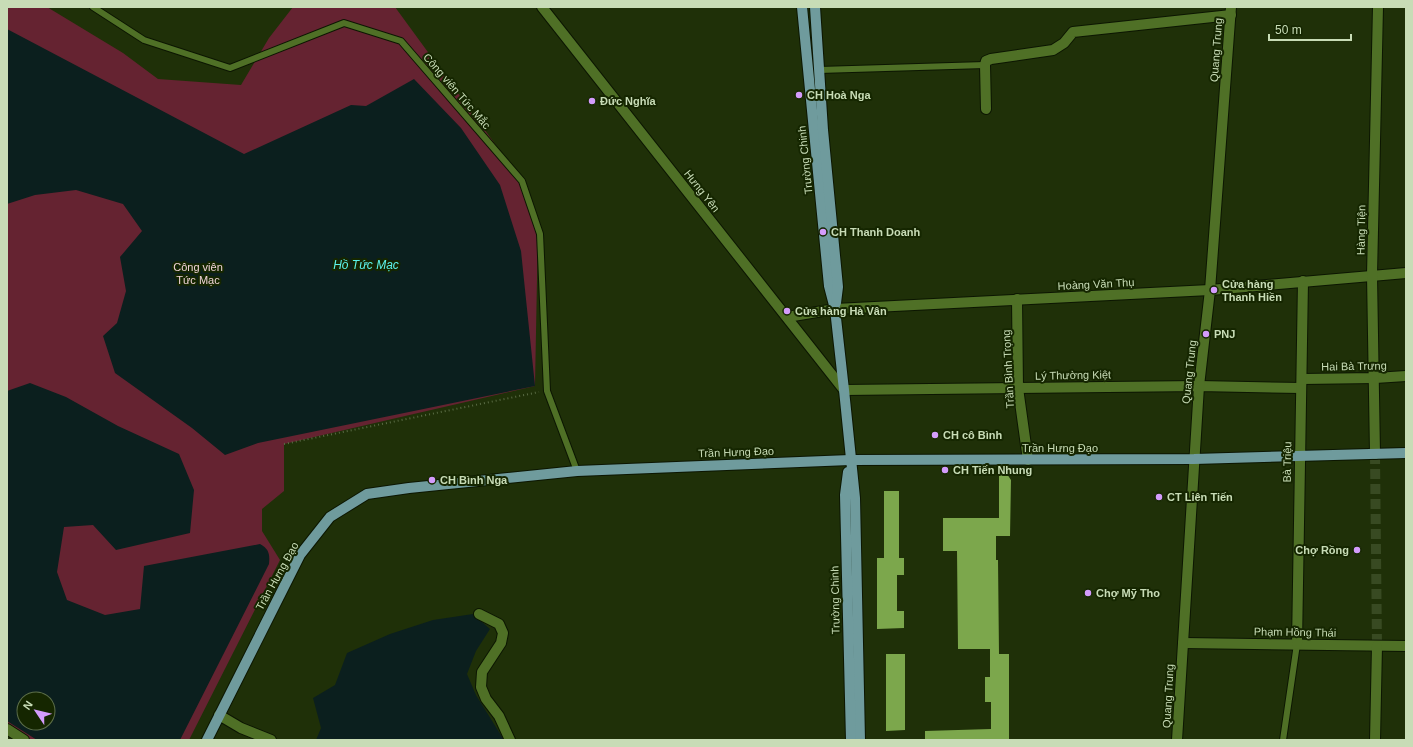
<svg xmlns="http://www.w3.org/2000/svg" width="1413" height="747" viewBox="0 0 1413 747" font-family="Arial,sans-serif">
<style>
.green{fill:#652331;fill-rule:evenodd}
.water{fill:#0b1f1e;fill-rule:evenodd}
.building{fill:#7ca74c}
.lines{fill:none;stroke-linecap:round;stroke-linejoin:round}
.secondary-tunnel{stroke:#384a22;stroke-width:10;stroke-dasharray:10 5;stroke-linecap:butt}
.lane-casing{stroke:#0c1602;stroke-width:8}
.street-casing{stroke:#0c1602;stroke-width:12}
.secondary-casing{stroke:#0c1602;stroke-width:12}
.primary-casing{stroke:#0c1602;stroke-width:12}
.path{stroke:#596b44;stroke-width:2;stroke-dasharray:1 3;stroke-linecap:butt}
.lane{stroke:#4f7026;stroke-width:6}
.street{stroke:#4f7026;stroke-width:10}
.secondary{stroke:#4f7026;stroke-width:10}
.primary{stroke:#6f9b9d;stroke-width:10}
.poi-dot{fill:#d49cfc;stroke:#152600;stroke-width:1.5}
.labels{text-anchor:middle;stroke-width:4;stroke-linejoin:round;paint-order:stroke}
.street-label{font-size:11px;fill:#c8dcb6;stroke:#152600}
.poi-label{font-size:11px;font-weight:bold;fill:#c8dcb6;stroke:#152600;text-anchor:start}
.park-label{font-size:11px;fill:#efd3d6;stroke:#152600}
.water-label{font-size:12px;font-style:italic;fill:#5cf3eb;stroke:#152600}
</style>
<rect width="100%" height="100%" fill="#1f3008"/>
<path class="green" d="M7,7H47L123,53L158,79L241,85L269,38L293,7H395L522,181L538,226L535,386L284,444V491L262,509V531L280,560L189,740H27L7,727ZM24,699H48V723H24Z"/>
<g class="water">
<polygon points="7,29 244,154 351,105 366,106 414,79 461,128 500,185 521,251 535,386 258,443 225,455 192,428 115,373 103,336 117,323 126,291 120,257 142,231 123,204 76,190 35,195 7,204"/>
<path d="M30,383L66,397L118,426L179,454L194,490L190,533L116,550L93,525L64,527L57,572L67,600L105,615L140,609L144,566L260,544C269,549 270,554 269,564L180,740H37L7,721V391ZM24,699H48V723H24Z"/>
<polygon points="473,614 490,629 476,651 467,674 476,695 504,740 316,740 321,728 313,698 335,685 347,653 390,634 433,620"/>
</g>
<g class="building">
<polygon points="999,474 1007,474 1011,480 1010,536 996,536 996,560 998,560 999,654 1009,654 1009,739 925,740 925,731 991,729 991,702 985,702 985,677 990,677 990,649 958,649 957,551 943,551 943,518 999,518"/>
<polygon points="884,491 899,491 899,558 904,558 904,575 897,575 897,611 904,611 904,628 877,629 877,558 884,558"/>
<polygon points="886,654 905,654 905,730 886,731"/>
</g>
<g class="lines">
<polyline class="secondary-tunnel" points="1375,454 1377,646"/>
<defs>
<g id="lane">
<polyline points="93,7 144,40 230,68 344,23 401,41 522,181 540,234 547,391 577,471"/>
<polyline points="819,70 985,65"/>
<polyline points="1283,740 1297,644"/>
</g>
<g id="street">
<polyline points="986,109 985,65 986,61 991,59 1053,50 1064,43 1073,32 1231,15"/>
<polyline points="1017,299 1018,388 1028,460"/>
<polyline points="1302,379 1375,378 1406,376"/>
<polyline points="844,390 1199,386 1301,388"/>
<polyline points="479,614 499,624 503,633 501,643 482,672 481,687 486,699 499,716 510,740"/>
<polyline points="1183,643 1406,646"/>
<polyline points="1297,644 1303,281"/>
<polyline points="219,715 241,728 271,740"/>
<polyline points="7,729 24,740"/>
</g>
<g id="secondary">
<polyline points="542,7 844,390"/>
<polyline points="787,317 835,309 1210,290 1406,273"/>
<polyline points="1375,454 1372,275 1378,7"/>
<polyline points="1177,740 1199,386 1210,290 1231,7"/>
<polyline points="1375,740 1377,646"/>
</g>
<g id="primary">
<polyline points="802,7 829,286 835,309 844,390 855,498 860,740"/>
<polyline points="815,7 823,130 838,287 836,303"/>
<polyline points="848,472 845,495 851,740"/>
<polyline points="207,740 300,555 330,517 367,494 409,488 577,471 850,460 1194,459 1406,453"/>
</g>
</defs>
<use href="#lane" class="lane-casing"/>
<use href="#street" class="street-casing"/>
<use href="#secondary" class="secondary-casing"/>
<use href="#primary" class="primary-casing"/>
<polyline class="path" points="284,444 539,392"/>
<use href="#lane" class="lane"/>
<use href="#street" class="street"/>
<use href="#secondary" class="secondary"/>
<use href="#primary" class="primary"/>
</g>
<g class="poi-dot">
<circle cx="799" cy="95" r="4"/>
<circle cx="592" cy="101" r="4"/>
<circle cx="823" cy="232" r="4"/>
<circle cx="1214" cy="290" r="4"/>
<circle cx="787" cy="311" r="4"/>
<circle cx="1206" cy="334" r="4"/>
<circle cx="935" cy="435" r="4"/>
<circle cx="945" cy="470" r="4"/>
<circle cx="432" cy="480" r="4"/>
<circle cx="1159" cy="497" r="4"/>
<circle cx="1357" cy="550" r="4"/>
<circle cx="1088" cy="593" r="4"/>
</g>
<g class="labels">
<g class="street-label">
<text transform="translate(1216 50) rotate(-86)" y="4">Quang Trung</text>
<text transform="translate(457 91) rotate(49)" y="4">Công viên Tức Mắc</text>
<text transform="translate(805 160) rotate(-96)" y="4">Trường Chinh</text>
<text transform="translate(702 191) rotate(52)" y="4">Hưng Yên</text>
<text transform="translate(1361 230) rotate(-89)" y="4">Hàng Tiện</text>
<text transform="translate(1096 284) rotate(-3)" y="4">Hoàng Văn Thụ</text>
<text transform="translate(1354 366) rotate(-1)" y="4">Hai Bà Trưng</text>
<text transform="translate(1008 369) rotate(-93)" y="4">Trần Bình Trọng</text>
<text transform="translate(1189 372) rotate(-84)" y="4">Quang Trung</text>
<text transform="translate(1073 375) rotate(-1)" y="4">Lý Thường Kiệt</text>
<text x="1060" y="452">Trần Hưng Đạo</text>
<text transform="translate(736 452) rotate(-2)" y="4">Trần Hưng Đạo</text>
<text transform="translate(1287 462) rotate(-89)" y="4">Bà Triệu</text>
<text transform="translate(277 576) rotate(-61)" y="4">Trần Hưng Đạo</text>
<text transform="translate(835 600) rotate(-91)" y="4">Trường Chinh</text>
<text transform="translate(1295 632) rotate(1)" y="4">Phạm Hồng Thái</text>
<text transform="translate(1168 696) rotate(-87)" y="4">Quang Trung</text>
</g>
<g class="poi-label">
<text x="807" y="99">CH Hoà Nga</text>
<text x="600" y="105">Đức Nghĩa</text>
<text x="831" y="236">CH Thanh Doanh</text>
<text x="1222" y="288">Cửa hàng<tspan x="1222" dy="13">Thanh Hiền</tspan></text>
<text x="795" y="315">Cửa hàng Hà Vân</text>
<text x="1214" y="338">PNJ</text>
<text x="943" y="439">CH cô Bình</text>
<text x="953" y="474">CH Tiến Nhung</text>
<text x="440" y="484">CH Bình Nga</text>
<text x="1167" y="501">CT Liên Tiến</text>
<text x="1349" y="554" text-anchor="end">Chợ Rồng</text>
<text x="1096" y="597">Chợ Mỹ Tho</text>
</g>
<g class="park-label">
<text x="198" y="271">Công viên<tspan x="198" dy="13">Tức Mạc</tspan></text>
</g>
<g class="water-label">
<text x="366" y="269">Hồ Tức Mạc</text>
</g>
</g>
<rect width="1413" height="747" fill="none" stroke="#c8dcb6" stroke-width="16"/>
<g transform="translate(36 711) rotate(305)"><circle r="19" fill="#152600" stroke="#5d6f49"/>
<path d="M0-3L7 15L0 10L-7 15Z" fill="#d49cfc"/>
<text y="-6" font-size="11" font-weight="bold" text-anchor="middle" fill="#c8dcb6">N</text>
</g>
<path d="M1269 34v6h82v-6" fill="none" stroke="#c8dcb6" stroke-width="2"/>
<text x="1275" y="34" font-size="12" fill="#c8dcb6" stroke="#152600" stroke-width="3" paint-order="stroke">50 m</text>
</svg>
